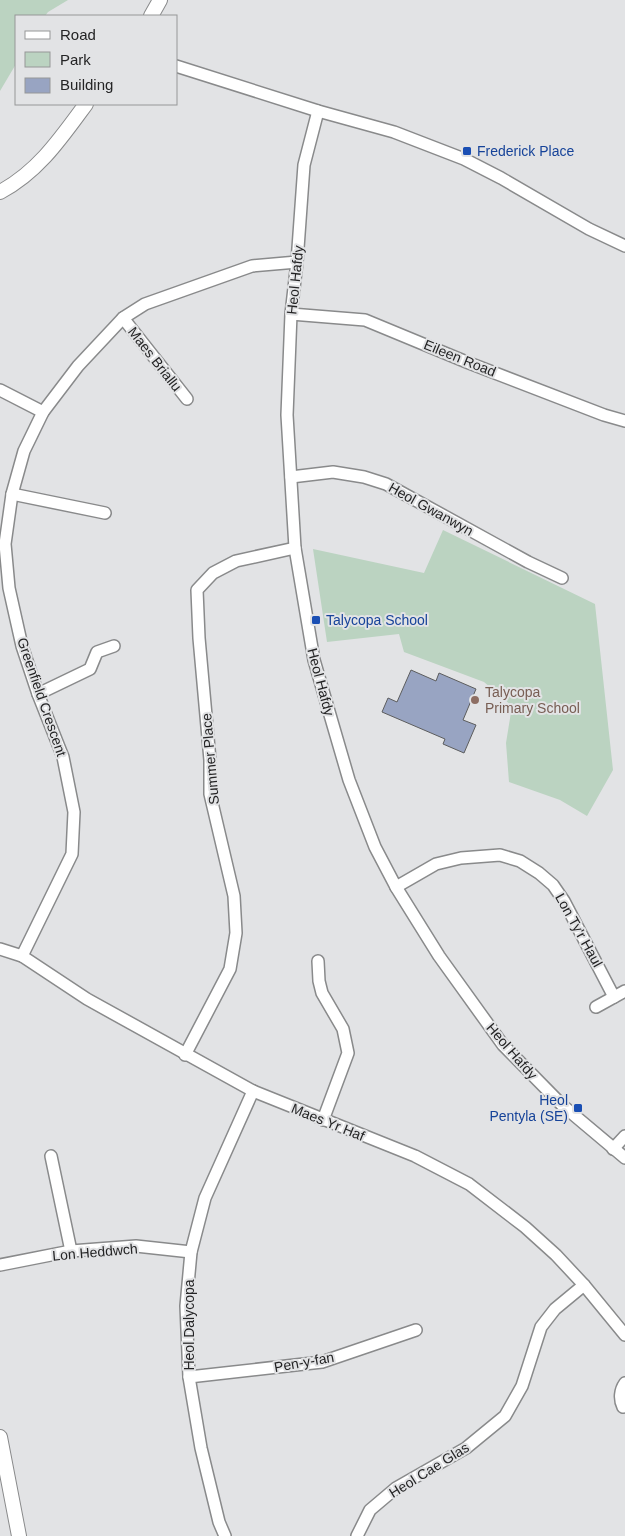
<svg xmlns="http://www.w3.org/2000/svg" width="625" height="1536" viewBox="0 0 625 1536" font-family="Arial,sans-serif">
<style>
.green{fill:#bbd3c1}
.building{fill:#98a4c2;stroke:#5c5d5e}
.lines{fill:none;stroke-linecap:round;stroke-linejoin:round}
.minor-casing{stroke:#898a8b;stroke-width:14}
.tertiary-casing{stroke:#898a8b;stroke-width:16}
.minor{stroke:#fff;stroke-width:11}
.tertiary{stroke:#fff;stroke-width:14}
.transit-dot{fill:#1a4fb4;stroke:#e2e3e5;stroke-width:2}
.education-dot{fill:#8d6e63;stroke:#e2e3e5;stroke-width:2}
.labels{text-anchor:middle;stroke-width:4;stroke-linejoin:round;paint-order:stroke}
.transit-label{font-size:14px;fill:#164399;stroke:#e2e3e5;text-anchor:start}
.street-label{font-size:14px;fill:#242425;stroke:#e2e3e5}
.education-label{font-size:14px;fill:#785e54;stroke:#e2e3e5;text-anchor:start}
</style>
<rect width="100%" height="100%" fill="#e2e3e5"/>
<g class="green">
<polygon points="0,0 68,0 48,12 45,16 16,16 16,64 0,91"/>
<polygon points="443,530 595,604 613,770 587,816 560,800 509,782 506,743 512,706 484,682 404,652 399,634 327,642 313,549 424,573"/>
</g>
<polygon class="building" points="411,670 436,681 439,673 476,689 463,720 476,725 464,753 443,744 445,739 382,712 388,698 397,702"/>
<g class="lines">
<defs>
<g id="minor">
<polyline points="176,66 318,111 394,132 464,159 501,178 589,229 625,246"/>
<polyline points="318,111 304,165 297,262 291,314 287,415 295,548 314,660 349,780 375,847 396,887 439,956 503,1045 562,1105 625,1158"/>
<polyline points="291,314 365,320 469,363 604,415 625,421"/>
<polyline points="123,318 187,399"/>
<polyline points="0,390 43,412"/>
<polyline points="291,477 333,472 364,477 386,484 528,562 562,578"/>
<polyline points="12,494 105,513"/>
<polyline points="38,694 90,669 97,652 114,646"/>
<polyline points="396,887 436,864 461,858 500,855 520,861 539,873 553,885 564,901 614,997"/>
<polyline points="0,949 22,956 87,999 253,1091 415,1156 469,1184 525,1227 556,1255 584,1285 625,1335"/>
<polyline points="22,956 72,854 74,812 63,757 38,694 22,646 9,588 5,544 12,494 24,451 43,412 78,366 123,318 145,304 252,266 297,262"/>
<polyline points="318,961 319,981 322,993 343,1029 348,1053 323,1120"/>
<polyline points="596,1007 625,991"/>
<polyline points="185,1055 230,969 236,933 234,896 210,794 210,760 199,638 197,590 213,573 236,561 295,548"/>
<polyline points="613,1149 625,1136"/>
<polyline points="51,1156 71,1251"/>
<polyline points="0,1265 71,1251 136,1246 191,1252"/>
<polyline points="189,1377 322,1362 416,1330"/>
<path d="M623,1407C619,1399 620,1390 625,1383"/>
<polyline points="225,1536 219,1522 201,1448 189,1377 186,1306 191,1252 205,1198 253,1091"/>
<polyline points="357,1536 370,1510 396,1488 466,1448 505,1416 522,1386 541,1327 555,1309 584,1285"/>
</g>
<g id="tertiary">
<polyline points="151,16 160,0"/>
<path d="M0,192C38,172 61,138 86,104"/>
<polyline points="0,1437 19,1536"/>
</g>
</defs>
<use href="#minor" class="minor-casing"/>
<use href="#tertiary" class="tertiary-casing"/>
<use href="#minor" class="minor"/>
<use href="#tertiary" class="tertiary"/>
</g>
<g class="transit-dot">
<rect x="462" y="146" width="10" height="10" rx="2.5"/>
<rect x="311" y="615" width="10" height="10" rx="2.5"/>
<rect x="573" y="1103" width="10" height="10" rx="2.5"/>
</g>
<circle class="education-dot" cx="475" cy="700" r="5"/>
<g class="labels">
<g class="transit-label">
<text x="477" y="156">Frederick Place</text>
<text x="326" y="625">Talycopa School</text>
<text x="568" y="1105" text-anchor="end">Heol<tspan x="568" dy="16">Pentyla (SE)</tspan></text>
</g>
<g class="street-label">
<text transform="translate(295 280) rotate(-84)" y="5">Heol Hafdy</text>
<text transform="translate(460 358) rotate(22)" y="5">Eileen Road</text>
<text transform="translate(155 359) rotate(52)" y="5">Maes Briallu</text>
<text transform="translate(431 509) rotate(29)" y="5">Heol Gwanwyn</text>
<text transform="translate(321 682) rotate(75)" y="5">Heol Hafdy</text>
<text transform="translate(42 697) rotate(71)" y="5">Greenfield Crescent</text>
<text transform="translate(210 759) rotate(-95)" y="5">Summer Place</text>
<text transform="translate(579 930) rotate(61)" y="5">Lon Ty'r Haul</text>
<text transform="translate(512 1051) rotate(49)" y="5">Heol Hafdy</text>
<text transform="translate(328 1122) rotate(22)" y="5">Maes Yr Haf</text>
<text transform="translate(95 1252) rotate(-5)" y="5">Lon Heddwch</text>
<text transform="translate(189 1325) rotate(-90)" y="5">Heol Dalycopa</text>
<text transform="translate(304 1362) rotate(-10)" y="5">Pen-y-fan</text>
<text transform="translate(429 1470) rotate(-32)" y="5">Heol Cae Glas</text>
</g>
<g class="education-label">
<text x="485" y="697">Talycopa<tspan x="485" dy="16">Primary School</tspan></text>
</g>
</g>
<rect x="15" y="15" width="162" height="90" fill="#e2e3e5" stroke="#969798"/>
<rect x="25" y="31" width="25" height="8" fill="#ffffff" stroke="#969798"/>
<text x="60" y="40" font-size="15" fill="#242425">Road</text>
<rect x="25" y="52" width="25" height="15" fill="#bbd3c1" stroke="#969798"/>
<text x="60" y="65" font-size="15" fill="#242425">Park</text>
<rect x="25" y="78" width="25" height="15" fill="#98a4c2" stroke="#969798"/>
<text x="60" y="90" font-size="15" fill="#242425">Building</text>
</svg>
